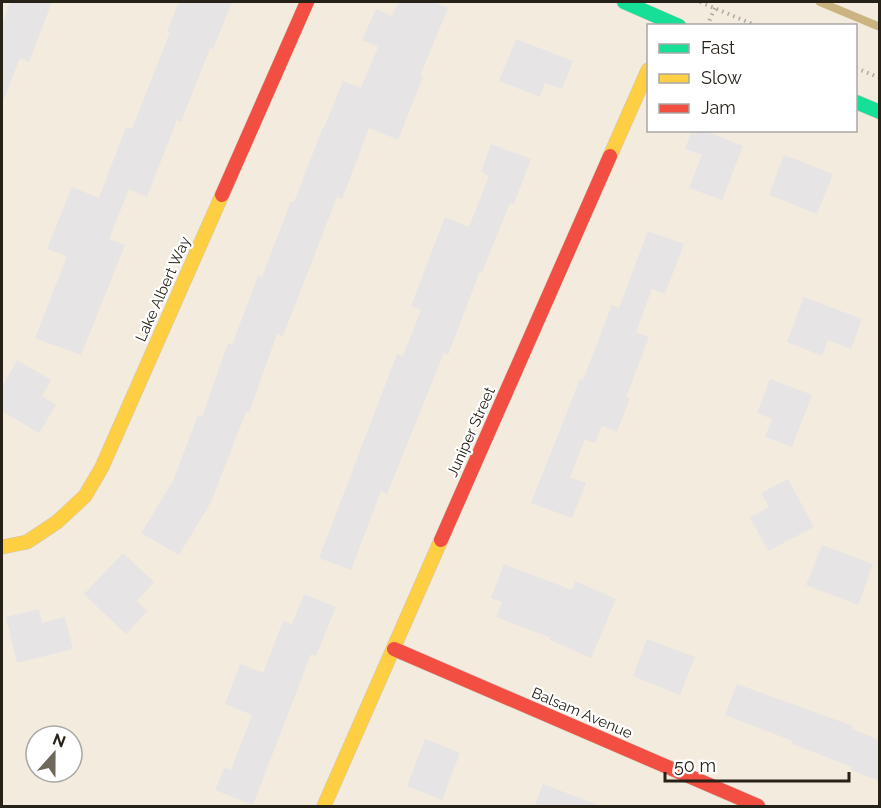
<svg xmlns="http://www.w3.org/2000/svg" width="881" height="808" viewBox="0 0 881 808" font-family="Raleway,sans-serif">
<style>
.lines{fill:none;stroke-linecap:round;stroke-linejoin:round}
.stream{stroke:#cbb382;stroke-width:8}
.building{fill:#e7e4e6}
.fast-casing{stroke:#cdc6bb;stroke-width:15}
.slow-casing{stroke:#cdc6bb;stroke-width:15}
.jam-casing{stroke:#cdc6bb;stroke-width:15}
.path{stroke:#aca8a2;stroke-width:4;stroke-dasharray:1.5 4.5;stroke-linecap:butt}
.fast{stroke:#16e098;stroke-width:14}
.slow{stroke:#ffcf43;stroke-width:14}
.jam{stroke:#f24e42;stroke-width:14}
.labels{text-anchor:middle;stroke-width:4.5;stroke-linejoin:round;paint-order:stroke}
.street-label{font-size:15px;fill:#272218;stroke:#fff}
</style>
<rect width="100%" height="100%" fill="#f3ebdd"/>
<g class="lines">
<polyline class="stream" points="820,2 880,27"/>
</g>
<g class="building">
<polygon points="10,2 52,2 29,62 20,58 3,101 2,101 2,25"/>
<polygon points="179,2 232,2 213,49 210,48 181,122 177,120 147,197 129,189 109,239 125,245 81,355 35,338 67,256 47,249 72,187 99,198 126,127 132,129 170,32 167,31"/>
<polygon points="398,2 434,2 448,8 420,76 423,77 398,140 369,128 342,199 337,197 283,336 277,334 249,413 246,412 211,502 179,555 141,533 173,481 198,415 202,417 228,343 232,345 258,276 262,277 291,201 294,202 323,127 324,128 343,81 361,88 378,47 362,40 376,9 392,16"/>
<polygon points="516,39 573,61 562,89 545,83 540,97 499,81"/>
<polygon points="692,130 703,130 743,146 722,200 689,188 702,155 685,149"/>
<polygon points="491,144 531,159 514,204 510,203 482,272 480,271 448,355 444,353 387,494 381,491 351,570 319,558 397,354 403,356 421,310 411,306 445,217 469,227 489,176 481,172"/>
<polygon points="784,155 833,174 817,214 769,195"/>
<polygon points="648,231 684,244 665,294 652,289 636,332 649,337 626,397 630,398 617,432 602,426 595,443 585,439 570,477 586,483 572,518 531,503 580,379 583,380 612,305 619,308"/>
<polygon points="804,297 862,319 851,349 828,340 822,356 787,342"/>
<polygon points="17,360 51,380 42,396 56,405 39,433 2,411 2,387"/>
<polygon points="770,379 812,395 792,447 765,437 772,419 757,413"/>
<polygon points="788,479 814,527 768,551 750,517 769,507 761,493"/>
<polygon points="822,545 873,564 858,605 806,585"/>
<polygon points="123,553 154,582 137,601 147,611 126,634 84,594"/>
<polygon points="504,564 572,590 575,581 616,599 591,658 550,640 551,638 496,617 502,602 491,598"/>
<polygon points="304,594 336,607 316,656 311,654 253,805 215,790 224,768 231,770 252,715 225,704 240,664 263,673 283,621 292,624"/>
<polygon points="39,609 42,623 65,617 73,649 17,663 6,617"/>
<polygon points="647,639 695,657 680,695 633,676"/>
<polygon points="737,684 853,726 852,729 879,740 879,781 851,770 852,767 792,744 793,741 725,715"/>
<polygon points="425,739 460,753 442,800 407,786"/>
<polygon points="543,784 598,805 598,807 534,807"/>
</g>
<g class="lines">
<defs>
<g id="fast">
<polyline points="624,2 679,26"/>
<polyline points="856,102 880,112"/>
</g>
<g id="slow">
<polyline points="610,156 648,70"/>
<polyline points="2,547 27,542 57,522 85,496 102,467 222,195"/>
<polyline points="324,806 441,540"/>
</g>
<g id="jam">
<polyline points="222,195 307,2"/>
<polyline points="441,540 610,156"/>
<polyline points="394,649 758,806"/>
</g>
</defs>
<use href="#fast" class="fast-casing"/>
<use href="#slow" class="slow-casing"/>
<use href="#jam" class="jam-casing"/>
<g class="path">
<polyline points="700,2 757,26"/>
<polyline points="707,26 715,8"/>
<polyline points="856,68 880,78"/>
</g>
<use href="#fast" class="fast"/>
<use href="#slow" class="slow"/>
<use href="#jam" class="jam"/>
</g>
<g class="labels">
<g class="street-label">
<text transform="translate(163 289) rotate(-66)" y="5">Lake Albert Way</text>
<text transform="translate(471 432) rotate(-66)" y="5">Juniper Street</text>
<text transform="translate(582 713) rotate(23)" y="5">Balsam Avenue</text>
</g>
</g>
<rect width="881" height="808" fill="none" stroke="#272218" stroke-width="6"/>
<rect x="647" y="24" width="210" height="108" fill="#ffffff" stroke="#a9a7a3" stroke-width="1.5"/>
<rect x="659" y="44" width="30" height="9" fill="#16e098" stroke="#a9a7a3" stroke-width="1.5"/>
<text x="701" y="54" font-size="18" fill="#272218">Fast</text>
<rect x="659" y="74" width="30" height="9" fill="#ffcf43" stroke="#a9a7a3" stroke-width="1.5"/>
<text x="701" y="84" font-size="18" fill="#272218">Slow</text>
<rect x="659" y="104" width="30" height="9" fill="#f24e42" stroke="#a9a7a3" stroke-width="1.5"/>
<text x="701" y="114" font-size="18" fill="#272218">Jam</text>
<g transform="translate(54 754) rotate(21)"><circle r="28" fill="#ffffff" stroke="#a9a7a3" stroke-width="1.5"/>
<path d="M0-4.5L10 22L0 15L-10 22Z" fill="#6e685d"/>
<text y="-9" font-size="16" font-weight="bold" text-anchor="middle" fill="#272218">N</text>
</g>
<path d="M665 772v9h184v-9" fill="none" stroke="#272218" stroke-width="3"/>
<text x="674" y="772" font-size="18" fill="#272218" stroke="#ffffff" stroke-width="4.5" paint-order="stroke">50 m</text>
</svg>
